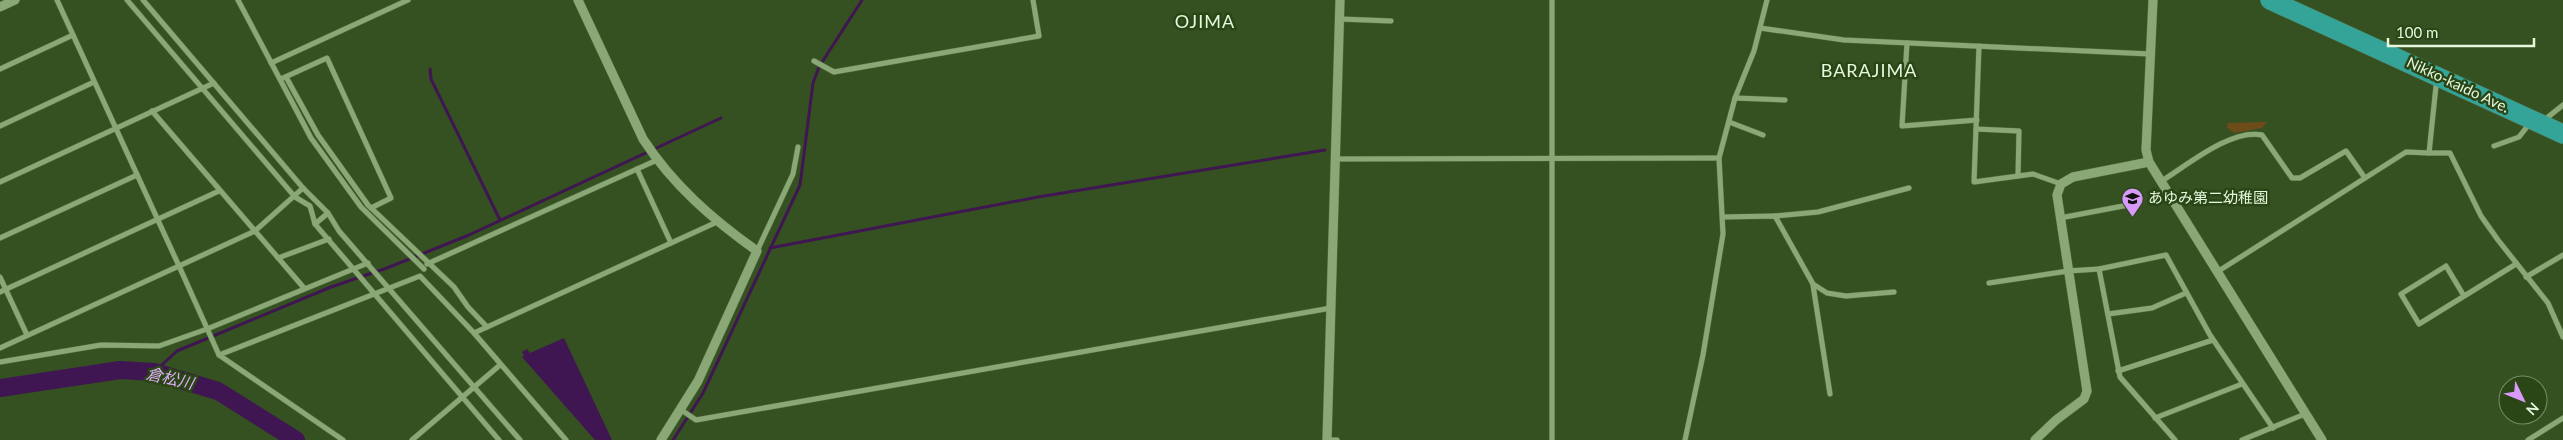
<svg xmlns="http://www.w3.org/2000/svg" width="2563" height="440" viewBox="0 0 2563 440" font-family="Lato,'Noto Sans JP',sans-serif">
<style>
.green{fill:#6e4c19}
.water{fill:#3f1652}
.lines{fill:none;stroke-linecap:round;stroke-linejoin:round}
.stream{stroke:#3f1652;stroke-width:3}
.river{stroke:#3f1652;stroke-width:18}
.minor-casing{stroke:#546b41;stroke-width:6}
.tertiary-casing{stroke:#546b41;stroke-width:10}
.trunk-casing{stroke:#546b41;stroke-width:20}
.minor{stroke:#89a875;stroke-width:5}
.tertiary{stroke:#89a875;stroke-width:9}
.trunk{stroke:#34a498;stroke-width:19}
.labels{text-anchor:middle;stroke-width:5;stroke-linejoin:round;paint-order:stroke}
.street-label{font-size:15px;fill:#e6f7dd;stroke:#2a4516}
.poi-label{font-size:15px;fill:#e6f7dd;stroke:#2a4516;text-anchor:start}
.water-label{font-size:16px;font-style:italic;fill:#dfaff7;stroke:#2a4516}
.quarter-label{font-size:18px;letter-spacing:1px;fill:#e6f7dd;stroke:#2a4516}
</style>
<rect width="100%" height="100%" fill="#355021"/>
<polygon class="green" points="2267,122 2262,128 2234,133 2226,127 2228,126 2227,123"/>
<polygon class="water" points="564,338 612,440 595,440 522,357 524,356 522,352 527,349 530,353"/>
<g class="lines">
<g class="stream">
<polyline points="430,69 431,79 500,220"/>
<polyline points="770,248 1038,197 1325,150"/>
<polyline points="154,372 177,351 331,287 387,268 469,235 721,118"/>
<polyline points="673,440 703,393 800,185 813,83 819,67 862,0"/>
</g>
<polyline class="river" points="0,388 120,370 154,372 218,391 296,440"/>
<defs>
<g id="minor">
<polyline points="57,0 179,266 255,231 303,188"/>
<polyline points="127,0 295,197 310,206 315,224 499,440"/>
<polyline points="143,0 303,188 328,213 339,231 520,440"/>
<polyline points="238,0 311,138 361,207 424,269"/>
<polyline points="1340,19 1391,21"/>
<polyline points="1760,28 1844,40 2150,54"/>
<polyline points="1907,43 1902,126 1977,120"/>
<polyline points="1979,46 1974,182 2033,174 2061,184"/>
<polyline points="814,61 834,72 1039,36 1033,0"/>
<polyline points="271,63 408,0"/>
<polyline points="0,69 73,35"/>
<polyline points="286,77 318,135 368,205 454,287 468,307 487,327"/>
<polyline points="283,78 327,58 391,198 371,208"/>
<polyline points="2439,80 2436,86 2429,153 2450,153 2481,216 2498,240 2548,303 2563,337"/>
<polyline points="1735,98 1785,100"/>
<polyline points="152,111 304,288"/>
<polyline points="2543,121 2563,105"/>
<polyline points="1729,122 1763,135"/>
<polyline points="0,126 94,82"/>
<polyline points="1976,129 2019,131 2018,176"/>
<polyline points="2494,146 2519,137 2530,123"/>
<polyline points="1337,159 1719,158"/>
<polyline points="637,169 671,243"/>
<polyline points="0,182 214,83"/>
<path d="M2160,182C2185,167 2231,128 2262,135L2292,178H2300L2346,151L2365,178"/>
<polyline points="1775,216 1818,212 1909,188"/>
<polyline points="1723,217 1775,216 1813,284 1827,293 1846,296 1894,292"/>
<polyline points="2060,218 2139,203"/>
<polyline points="315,224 328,213"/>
<polyline points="0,238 137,175"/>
<polyline points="757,251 793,174 798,147"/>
<polyline points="278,258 329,239"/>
<polyline points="427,264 657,160"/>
<polyline points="2217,272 2406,152 2429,153"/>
<polyline points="0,277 27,335"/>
<polyline points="2526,277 2563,255"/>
<polyline points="1989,283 2068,271 2099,269"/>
<polyline points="1813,285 1830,394"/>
<polyline points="0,292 219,191"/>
<polyline points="2464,296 2446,266 2401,294 2419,324 2516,264"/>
<polyline points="2108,314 2152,308 2186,293"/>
<polyline points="474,333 717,222"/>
<polyline points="0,348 179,266 219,355 343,440"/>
<polyline points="219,355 420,276 474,333 566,440"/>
<polyline points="0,362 101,345 159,346 207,329 368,263"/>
<polyline points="2118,371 2213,340"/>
<polyline points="680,409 696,420 1331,308"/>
<polyline points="2155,418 2242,384"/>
<polyline points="412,440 500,365"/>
<polyline points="1327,440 1337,440"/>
<polyline points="1552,440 1552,0"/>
<polyline points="1685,440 1703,355 1723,234 1719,158 1735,98 1754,51 1767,0"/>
<polyline points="2175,440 2120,377 2099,269 2166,255 2210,335 2273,428"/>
<polyline points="2242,440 2305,414"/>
<polyline points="2528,440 2563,418"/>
</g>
<g id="tertiary">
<path d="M578,0L643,139C673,185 712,219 757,251L698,381L661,440"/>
<polyline points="2153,0 2146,150 2149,162 2322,440"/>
<polyline points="0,7 15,0"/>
<polyline points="1327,440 1340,0"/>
<polyline points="2035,440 2056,420 2084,399 2087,391 2057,195 2061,184 2073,177 2149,162"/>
</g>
<polyline id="trunk" points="2270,0 2563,134"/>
</defs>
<use href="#minor" class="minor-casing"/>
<use href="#tertiary" class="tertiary-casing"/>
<use href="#trunk" class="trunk-casing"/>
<use href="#minor" class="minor"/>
<use href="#tertiary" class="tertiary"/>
<use href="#trunk" class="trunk"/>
</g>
<defs>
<symbol id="school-pin" viewBox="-11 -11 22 30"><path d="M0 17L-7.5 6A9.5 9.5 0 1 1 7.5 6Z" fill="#d89af8" stroke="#2a4516"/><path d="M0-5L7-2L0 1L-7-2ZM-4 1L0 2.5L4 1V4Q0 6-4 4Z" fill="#111"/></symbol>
</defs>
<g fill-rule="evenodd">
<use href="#school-pin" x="2120" y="186" width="25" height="34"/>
</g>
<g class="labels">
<g class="street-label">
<text transform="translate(2458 85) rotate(25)" y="5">Nikko-kaido Ave.</text>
</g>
<g class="poi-label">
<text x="2148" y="203">あゆみ第二幼稚園</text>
</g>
<g class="water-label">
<text transform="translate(170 378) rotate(13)" y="6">倉松川</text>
</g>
<g class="quarter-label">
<text x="1205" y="28">OJIMA</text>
<text x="1869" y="77">BARAJIMA</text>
</g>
</g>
<g transform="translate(2523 400) rotate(133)"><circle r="24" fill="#2a4516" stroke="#758c66"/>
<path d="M0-4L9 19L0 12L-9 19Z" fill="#d89af8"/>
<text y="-8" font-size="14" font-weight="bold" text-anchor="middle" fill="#e6f7dd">N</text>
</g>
<path d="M2388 38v8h146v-8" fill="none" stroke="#e6f7dd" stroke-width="2.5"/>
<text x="2396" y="38" font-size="15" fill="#e6f7dd" stroke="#2a4516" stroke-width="4" paint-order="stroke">100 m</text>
</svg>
